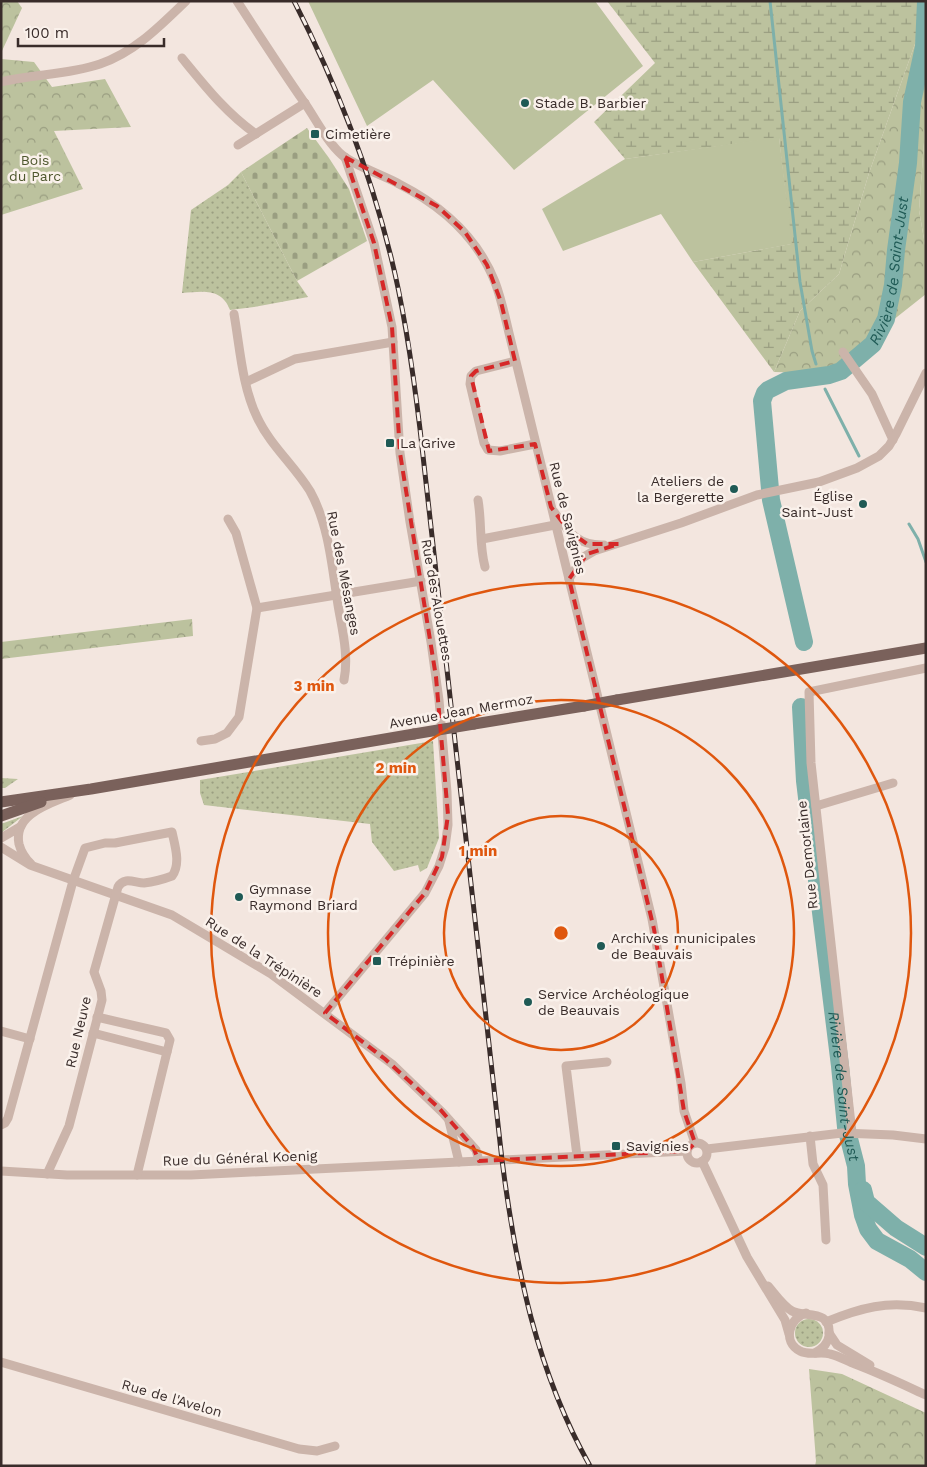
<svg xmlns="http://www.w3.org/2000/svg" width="927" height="1467" viewBox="0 0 927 1467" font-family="'Work Sans',sans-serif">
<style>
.grass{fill:url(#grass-dots)}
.forest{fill:url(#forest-crowns)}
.wetland{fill:url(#wetland-marsh)}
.cemetery{fill:url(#cemetery-stones)}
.green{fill:#bcc29e}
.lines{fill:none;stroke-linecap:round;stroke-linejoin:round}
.stream{stroke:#7eb0aa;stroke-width:3}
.river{stroke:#7eb0aa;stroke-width:18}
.minor{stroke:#cbb4aa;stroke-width:9}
.major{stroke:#7a615b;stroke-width:11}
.rail-casing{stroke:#392c2a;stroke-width:5}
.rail{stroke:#faf1eb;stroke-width:3;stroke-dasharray:9;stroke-linecap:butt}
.major-bridge{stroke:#7a615b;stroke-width:11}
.marked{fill:none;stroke:#d62828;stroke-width:4;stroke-dasharray:10 6;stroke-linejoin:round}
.ring{fill:none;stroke:#df570e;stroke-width:2.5}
.poi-dot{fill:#1f5a55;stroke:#faf1eb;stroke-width:2}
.labels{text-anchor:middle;stroke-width:5;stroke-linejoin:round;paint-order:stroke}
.poi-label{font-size:14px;fill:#392c2a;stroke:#faf1eb;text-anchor:start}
.park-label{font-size:14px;fill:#4e572e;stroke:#faf1eb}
.street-label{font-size:14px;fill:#392c2a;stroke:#faf1eb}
.water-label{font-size:15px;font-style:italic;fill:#1f5a55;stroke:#faf1eb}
.centre{fill:#df570e;stroke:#faf1eb;stroke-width:2.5}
.ring-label{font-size:15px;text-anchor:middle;font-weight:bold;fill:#df570e;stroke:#faf1eb;stroke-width:5;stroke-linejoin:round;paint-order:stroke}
</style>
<defs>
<pattern id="grass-dots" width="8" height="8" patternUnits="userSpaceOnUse" patternTransform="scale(1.25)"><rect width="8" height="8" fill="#bcc29e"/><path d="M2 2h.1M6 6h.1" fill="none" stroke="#9a9e81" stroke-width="1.8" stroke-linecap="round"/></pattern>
<pattern id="forest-crowns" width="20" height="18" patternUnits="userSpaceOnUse" patternTransform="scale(1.25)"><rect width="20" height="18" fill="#bcc29e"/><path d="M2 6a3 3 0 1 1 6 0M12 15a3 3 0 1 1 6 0" fill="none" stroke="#9a9e81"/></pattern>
<pattern id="wetland-marsh" width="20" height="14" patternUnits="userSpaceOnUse" patternTransform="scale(1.25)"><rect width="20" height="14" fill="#bcc29e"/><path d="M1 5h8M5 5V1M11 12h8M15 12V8" fill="none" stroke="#9a9e81"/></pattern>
<pattern id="cemetery-stones" width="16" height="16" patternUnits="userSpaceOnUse" patternTransform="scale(1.25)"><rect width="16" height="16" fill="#bcc29e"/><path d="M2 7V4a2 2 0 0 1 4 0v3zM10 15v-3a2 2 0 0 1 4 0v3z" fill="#9a9e81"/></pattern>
</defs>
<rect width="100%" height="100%" fill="#f3e6df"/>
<g class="grass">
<path d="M241,172L297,281L308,297L254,307L230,310C221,287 202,292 182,293L191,210L228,185Z"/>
<polygon points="433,741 439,838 427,868 420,872 418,865 394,871 372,842 370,824 204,805 200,793 200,780"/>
<polygon points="1,778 18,779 5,788 1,788"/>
<polygon points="23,816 1,833 1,824"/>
<circle cx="809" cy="1333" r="14"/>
</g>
<g class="forest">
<polygon points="1,1 17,1 22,8 1,53"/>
<polygon points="926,13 926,115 919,210 926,251 926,294 835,366 814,373 774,372 800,311 839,274 869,173"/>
<polygon points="1,59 34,62 52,87 105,79 131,127 54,131 83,189 1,215"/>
<polygon points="192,619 193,636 1,659 1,642"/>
<polygon points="809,1369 842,1374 926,1413 926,1466 815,1466 816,1461"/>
</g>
<polygon class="wetland" points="607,1 926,1 926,13 869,173 839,274 800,311 774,372 693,262 791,244 779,138 625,159 594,122 655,63"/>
<polygon class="cemetery" points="307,128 329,158 349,189 367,241 297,281 241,172"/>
<g class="green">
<polygon points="308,1 595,1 643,66 514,170 433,80 367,126"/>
<polygon points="926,115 926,251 919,210"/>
<polygon points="779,137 792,244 693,262 661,214 563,251 542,209 625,159"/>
</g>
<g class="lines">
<g class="stream">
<polyline points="770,1 800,282 812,351 816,364"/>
<polyline points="825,389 859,456"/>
<polyline points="909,524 918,539 926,562"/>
</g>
<g class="river">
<path id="s1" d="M804,642L771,500L762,401L765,393L768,390L786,381L829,375L841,371L873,344L886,319L893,285L896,250L908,163L912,102L924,47L926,2"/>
<polyline points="801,707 805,781 814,856"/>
<path id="s2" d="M816,872L840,1066L846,1127L856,1166L857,1184L863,1215L868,1229L877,1241L910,1259L926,1272"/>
<polyline points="863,1190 866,1202 896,1228 926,1247"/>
</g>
<g class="minor">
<path d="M237,1C259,35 281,69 304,102C316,119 326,141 342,155C353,165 385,176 399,184C442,206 477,236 495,282C501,298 505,316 509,333L652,919L681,1083L684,1111L695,1143"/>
<path d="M182,58C205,86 226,113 256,134"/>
<path d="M1,82C33,74 68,75 100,64C135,52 160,26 186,1"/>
<polyline points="238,145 305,103"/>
<path d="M234,314C240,348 242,386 257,417C270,445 294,465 310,491C329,525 332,567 338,605C342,629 349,655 344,680"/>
<polyline points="843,352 872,394 893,440"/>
<polyline points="515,361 476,371 471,376 470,384 484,443 488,450 500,451 535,444"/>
<polyline points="246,382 295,359 393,342"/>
<path d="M478,500C482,523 479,545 485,567"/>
<path d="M554,512C568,531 577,546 604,545"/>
<polyline points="482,539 555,525"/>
<polyline points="569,579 582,558 594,551 681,523 757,495 819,482 857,468 879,456 889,446 896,434 926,373"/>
<polyline points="257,608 421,581"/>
<polyline points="201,741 215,739 227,733 239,717 257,608 236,533 228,519"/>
<polyline points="816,806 893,783"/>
<polyline points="1,838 20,827"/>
<polyline points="1,847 30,865 172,915 271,974 392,1064 443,1113 476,1150 479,1161"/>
<path d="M31,864C25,858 21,852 19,844C13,814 49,804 70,795"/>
<polyline points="325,1013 425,893 439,866 445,847 448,825 447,792 439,700 431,642 410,522 400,453 392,327 374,243 345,157"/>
<polyline points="1,1031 30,1039"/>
<polyline points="93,1033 167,1052 170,1040 166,1033 97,1017"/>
<polyline points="449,1121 459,1162"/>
<path d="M1,1125L5,1123L8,1118L73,881L85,848L105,843H115L172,832C175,846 181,864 172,876C164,879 153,882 144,883C135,883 124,876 118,887L94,972L101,991L102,1000L69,1126L47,1174"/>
<polyline points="852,1133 811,763 809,692 926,668"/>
<polyline points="810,1136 813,1164 823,1185 826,1240"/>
<circle cx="697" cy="1153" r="10"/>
<polyline points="707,1149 842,1133 893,1135 926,1139"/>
<polyline points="577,1156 566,1066 607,1062"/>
<polyline points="702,1161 747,1257 785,1320 789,1334"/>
<polyline points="1,1171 67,1175 191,1175 687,1151"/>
<polyline points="137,1175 167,1052"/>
<path d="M768,1286C775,1294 783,1306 792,1311C804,1318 832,1308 829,1336C828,1344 822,1349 815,1353"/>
<path d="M806,1313C789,1318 782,1342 800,1351C809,1356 820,1351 830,1354C839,1356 847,1361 855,1364C879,1373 902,1384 926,1395"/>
<path d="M826,1322C860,1308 888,1300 926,1308"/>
<polyline points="829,1333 837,1345 870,1365"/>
<polyline points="1,1362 299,1449 317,1451 335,1446"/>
</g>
<g class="major">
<polyline points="617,700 926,648"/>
<polyline points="474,724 584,706"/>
<polyline points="1,802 91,789 414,734"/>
<polyline points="1,816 41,802"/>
</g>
<defs>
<path id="rail" d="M294,1C336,83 369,168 391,257C405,313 413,371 420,429L502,1160C516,1268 536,1370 590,1466"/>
</defs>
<use href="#rail" class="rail-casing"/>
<use href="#rail" class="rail"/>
<g class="major-bridge">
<polyline points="584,706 617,700"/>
<polyline points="414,734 474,724"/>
</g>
</g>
<path class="marked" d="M345,157L437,206L465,232L487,265L501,302L515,361L476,371L471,376L489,451L535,444L551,507L569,531L587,544H619L587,554L569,579L654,929L684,1111L695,1143L687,1151L479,1161L473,1147L438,1107L385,1059L325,1013L425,893L442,857L448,815L436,677L400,453L392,327L374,243Z"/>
<g class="ring">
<circle cx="561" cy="933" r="117"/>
<circle cx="561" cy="933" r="233"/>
<circle cx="561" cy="933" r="350"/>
</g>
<g class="poi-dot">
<circle cx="525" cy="103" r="5"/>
<rect x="310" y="129" width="10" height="10" rx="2.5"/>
<rect x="385" y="438" width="10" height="10" rx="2.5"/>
<circle cx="734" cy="489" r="5"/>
<circle cx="863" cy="504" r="5"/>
<circle cx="239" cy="897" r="5"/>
<circle cx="601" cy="946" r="5"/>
<rect x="372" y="956" width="10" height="10" rx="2.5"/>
<circle cx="528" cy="1002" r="5"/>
<rect x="611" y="1141" width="10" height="10" rx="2.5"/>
</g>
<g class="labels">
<g class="poi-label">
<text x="535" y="108">Stade B. Barbier</text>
<text x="325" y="139">Cimetière</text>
<text x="400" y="448">La Grive</text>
<text x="724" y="486" text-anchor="end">Ateliers de<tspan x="724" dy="16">la Bergerette</tspan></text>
<text x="853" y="501" text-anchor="end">Église<tspan x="853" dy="16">Saint-Just</tspan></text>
<text x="249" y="894">Gymnase<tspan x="249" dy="16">Raymond Briard</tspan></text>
<text x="611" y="943">Archives municipales<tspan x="611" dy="16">de Beauvais</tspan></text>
<text x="387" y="966">Trépinière</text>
<text x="538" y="999">Service Archéologique<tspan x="538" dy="16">de Beauvais</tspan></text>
<text x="626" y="1151">Savignies</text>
</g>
<g class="park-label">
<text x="35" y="165">Bois<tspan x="35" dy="16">du Parc</tspan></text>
</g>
<g class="street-label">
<text transform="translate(568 518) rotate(76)" y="5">Rue de Savignies</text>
<text transform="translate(344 573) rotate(79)" y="5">Rue des Mésanges</text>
<text transform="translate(437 600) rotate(80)" y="5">Rue des Alouettes</text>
<text transform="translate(461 711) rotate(-10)" y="5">Avenue Jean Mermoz</text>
<text transform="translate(807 855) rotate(-96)" y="5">Rue Demorlaine</text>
<text transform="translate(264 957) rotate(33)" y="5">Rue de la Trépinière</text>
<text transform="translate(78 1032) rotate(-77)" y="5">Rue Neuve</text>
<text transform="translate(240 1158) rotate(-2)" y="5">Rue du Général Koenig</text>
<text transform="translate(172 1398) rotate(16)" y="5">Rue de l'Avelon</text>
</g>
<g class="water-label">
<text dy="5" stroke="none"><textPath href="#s1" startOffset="452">Rivière de Saint-Just</textPath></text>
<text dy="5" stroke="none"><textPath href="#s2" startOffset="216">Rivière de Saint-Just</textPath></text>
</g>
</g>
<circle cx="561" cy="933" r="8" class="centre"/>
<g class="ring-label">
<text x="314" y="691">3 min</text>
<text x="396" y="773">2 min</text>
<text x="478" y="856">1 min</text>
</g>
<rect width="927" height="1467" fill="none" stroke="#392c2a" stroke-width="5"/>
<path d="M18 38v8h146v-8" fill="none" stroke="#392c2a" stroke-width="2.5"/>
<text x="25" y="38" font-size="15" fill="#392c2a" stroke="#faf1eb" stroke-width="4" paint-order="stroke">100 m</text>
</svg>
